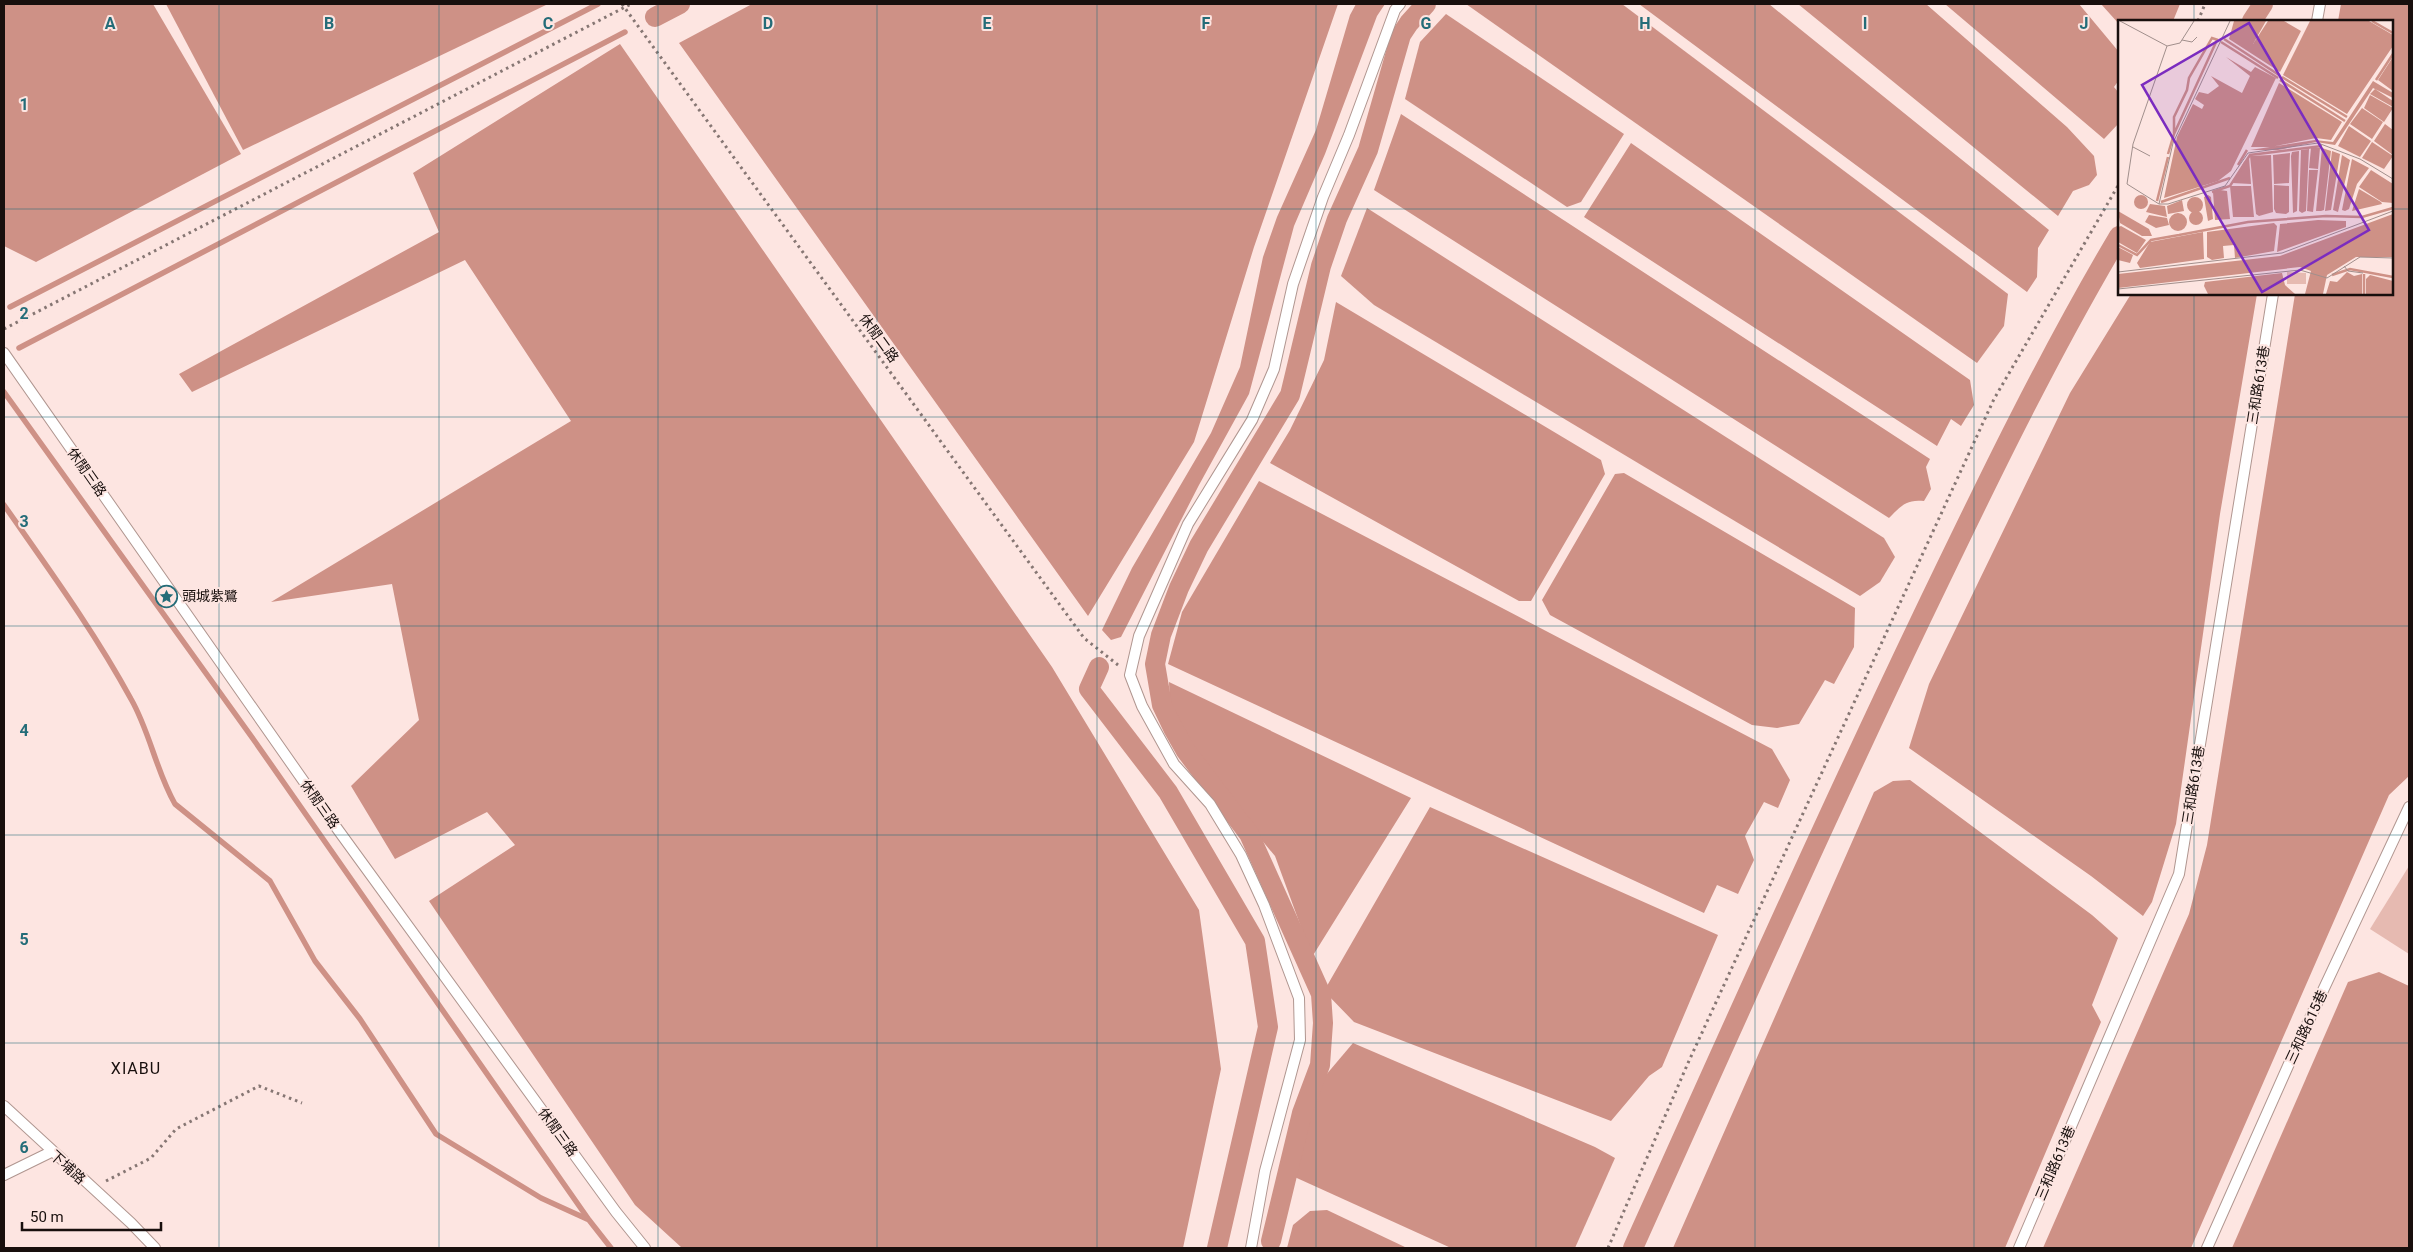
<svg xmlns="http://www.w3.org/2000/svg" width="2413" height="1252" viewBox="0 0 2413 1252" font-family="Roboto,'Noto Sans TC',sans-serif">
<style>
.park{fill:#e6bab1}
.water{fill:#ce9186}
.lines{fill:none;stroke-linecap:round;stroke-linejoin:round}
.stream{stroke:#ce9186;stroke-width:5.5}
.canal{stroke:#ce9186;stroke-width:20}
.service-casing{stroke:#b09690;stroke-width:12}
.path{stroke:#867673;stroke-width:3;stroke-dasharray:2.5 4;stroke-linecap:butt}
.service{stroke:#fff;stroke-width:10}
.grid{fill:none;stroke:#246c78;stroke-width:1;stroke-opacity:0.55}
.labels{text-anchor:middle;stroke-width:4;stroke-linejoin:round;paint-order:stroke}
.street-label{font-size:14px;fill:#180f0d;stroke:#fde5e1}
.poi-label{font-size:14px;fill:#180f0d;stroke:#fde5e1;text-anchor:start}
.quarter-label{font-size:16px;letter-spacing:1px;fill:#180f0d;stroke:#fde5e1}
.inset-river{fill:none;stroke:#ce9186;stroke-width:2.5}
.inset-road{fill:none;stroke:#a18f8c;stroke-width:1}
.view{fill:#7b2cbf;fill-opacity:0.15;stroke:#7b2cbf;stroke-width:2.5}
.inset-edge{fill:none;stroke:#180f0d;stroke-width:2.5}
.grid-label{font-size:16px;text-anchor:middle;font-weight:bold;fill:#246c78;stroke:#fde5e1;stroke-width:4;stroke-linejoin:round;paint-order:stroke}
</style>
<rect width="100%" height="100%" fill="#fde5e1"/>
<polygon class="park" points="2409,866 2409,954 2370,929"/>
<g class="water">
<polygon points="4,4 153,4 241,154 36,262 4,246"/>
<polygon points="166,4 548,4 243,150"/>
<polygon points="752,4 1338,4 1254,247 1194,442 1088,616 679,43"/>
<polygon points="1356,4 1385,4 1377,16 1325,154 1294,226 1249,394 1199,485 1121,637 1111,640 1102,630 1132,568 1211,433 1240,367 1263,257 1277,217 1316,130 1350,15"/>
<polygon points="1466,4 1622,4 2008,294 2004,326 1977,363"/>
<polygon points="1639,4 1769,4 2049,230 2038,248 2037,277 2027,292"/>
<polygon points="1798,4 1926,4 2067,127 2094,156 2097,175 2089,185 2073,191 2058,216"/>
<polygon points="1945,4 2079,4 2119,52 2119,80 2114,87 2119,93 2119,123 2104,139"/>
<polygon points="2101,4 2180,4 2173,21 2119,21 2119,24"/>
<polygon points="2341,4 2409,4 2409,776 2389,795 2191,1248 2043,1248 2189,914 2207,845 2295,294 2392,294 2392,21 2338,21"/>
<polygon points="1446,14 1624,134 1581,202 1567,207 1405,99 1420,42"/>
<polygon points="620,44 1052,667 1199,910 1221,1069 1183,1248 682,1248 635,1205 429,901 515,845 487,812 395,859 351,786 419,720 392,584 271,602 571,421 465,260 192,392 179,374 439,232 413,173"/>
<path d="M1401,114L1930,459L1926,467L1931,489L1924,501C1906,499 1901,506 1889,518L1374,190Z"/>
<polygon points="1631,143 1970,380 1974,405 1961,426 1951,419 1937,446 1584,217"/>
<polygon points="1367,208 1884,538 1895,557 1880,582 1860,596 1374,305 1341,276"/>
<polygon points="2131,294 2257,294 2220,514 2176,824 2152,902 2143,916 2091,876 1909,748 1929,684 2070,393"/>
<polygon points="1336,302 1601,460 1605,474 1531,601 1519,601 1270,463 1290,430 1324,360"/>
<polygon points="1624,473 1855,608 1854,647 1834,684 1825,680 1799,724 1777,728 1752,725 1550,615 1542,600 1615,474"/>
<polygon points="1259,481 1772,749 1790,780 1778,808 1764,802 1745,836 1754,860 1738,894 1717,885 1704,913 1168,664 1182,612"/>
<polygon points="1169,682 1411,798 1312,957 1275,856 1188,751 1170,704"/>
<polygon points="1910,780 2092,915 2118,938 2092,1005 2101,1022 2005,1248 1673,1248 1874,792 1893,781"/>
<polygon points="1430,807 1718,935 1662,1067 1649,1076 1611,1121 1354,1022 1324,991"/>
<polygon points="2379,972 2409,986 2409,1248 2232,1248 2348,982"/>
<polygon points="1353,1043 1595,1147 1615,1158 1575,1248 1451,1248 1288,1174 1309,1095"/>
<polygon points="1327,1210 1407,1248 1287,1248 1293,1225 1310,1211"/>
</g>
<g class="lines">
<g class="stream">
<polyline points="650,19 655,17"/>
<polyline points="10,307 598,4"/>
<polyline points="19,348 625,32"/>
<polyline points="4,392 256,743 589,1220 611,1248"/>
<path d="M4,505C48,568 94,631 131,699C150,732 156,771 175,804L270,881L315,961L360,1019L436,1134L541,1198L587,1219"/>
</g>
<g class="canal">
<polyline points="655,17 680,4"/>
<polyline points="2252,21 2263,4"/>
<polyline points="1099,667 1089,689 1168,792 1255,941 1268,1027 1217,1248"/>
<polyline points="1271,1241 1302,1113 1320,1065 1323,1023 1321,994 1249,834 1186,751 1173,728 1162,705 1155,664 1161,635 1179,588 1199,546 1290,395 1321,266 1337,219 1368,150 1401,35 1409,23 1426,4"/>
<path d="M1633,1248C1728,1037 1822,826 1922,617C1984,488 2046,359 2119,236"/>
</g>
<defs>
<g id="service">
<polyline points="2317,21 2320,4"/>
<polyline points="4,353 328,816 616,1212 645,1248"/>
<polyline points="4,1106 131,1223 155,1248"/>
<polyline points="4,1175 51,1152"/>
<polyline points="1251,1248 1265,1171 1300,1040 1299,998 1264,905 1241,855 1210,804 1174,764 1142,706 1130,675 1139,636 1188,524 1252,420 1274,369 1293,284 1323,197 1349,135 1395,10 1400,4"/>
<polyline points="2019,1248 2179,874 2273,294"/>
<polyline points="2207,1248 2296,1048 2409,807"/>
</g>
</defs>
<use href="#service" class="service-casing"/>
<g class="path">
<polyline points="622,4 1084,638 1118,665"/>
<polyline points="2198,21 2205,4"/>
<polyline points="4,329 631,4"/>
<polyline points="106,1181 151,1158 176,1129 259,1086 302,1103"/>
<polyline points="1608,1248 1688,1063 1994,399 2119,184"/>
</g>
<use href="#service" class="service"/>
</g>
<path class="grid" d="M219,4V1248M439,4V1248M658,4V1248M877,4V1248M1097,4V1248M1316,4V1248M1536,4V1248M1755,4V1248M1974,4V1248M2194,4V21M4,209H2119M2392,209H2409M2194,294V1248M4,417H2409M4,626H2409M4,835H2409M4,1043H2409"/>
<defs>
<symbol id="sight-ring" viewBox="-11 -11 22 22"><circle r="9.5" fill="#fde5e1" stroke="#246c78" stroke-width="1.5"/><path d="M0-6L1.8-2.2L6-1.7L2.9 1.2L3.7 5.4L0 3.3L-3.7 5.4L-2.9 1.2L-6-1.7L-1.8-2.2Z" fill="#246c78"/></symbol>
</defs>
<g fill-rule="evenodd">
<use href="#sight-ring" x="154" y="584" width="25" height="25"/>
</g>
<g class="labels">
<g class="street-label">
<text transform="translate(879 338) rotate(54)" y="5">休閒二路</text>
<text transform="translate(2258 385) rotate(-81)" y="5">三和路613巷</text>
<text transform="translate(87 472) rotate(55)" y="5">休閒三路</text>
<text transform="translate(2193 785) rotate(-81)" y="5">三和路613巷</text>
<text transform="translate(320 804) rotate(55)" y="5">休閒三路</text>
<text transform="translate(2306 1027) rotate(-65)" y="5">三和路615巷</text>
<text transform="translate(558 1132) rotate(54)" y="5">休閒三路</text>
<text transform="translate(2055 1163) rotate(-67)" y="5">三和路613巷</text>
<text transform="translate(68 1167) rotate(42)" y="5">下埔路</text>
</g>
<g class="poi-label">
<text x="182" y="601">頭城紫鷺</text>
</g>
<g class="quarter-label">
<text x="136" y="1074">XIABU</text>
</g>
</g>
<g transform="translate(2118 20)">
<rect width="275" height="275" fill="#fde5e1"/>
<path d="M169,252L188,253V264H169Z" fill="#e6bab1"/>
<path d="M116,1H148L135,24L150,1H166L183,11L162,52L111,19ZM192,1H251L275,15V26L229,94L165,55ZM108,37L133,52L137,47L158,58L113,151L100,161L46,178L59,117L75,84L84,89L86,85L77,79L81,72L90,74L101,66L93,56L124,73L132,56ZM275,37V71L260,60ZM255,61L275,73V78L255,68L217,125L198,122L160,130H132L197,120L215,122ZM161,63L224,102L213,120L198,118L153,127H133ZM257,69L275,81V87L252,74ZM252,75L275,88L266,102L246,88ZM244,88L265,102L254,119L232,104ZM267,104L275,110V135L256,121ZM231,106L253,121L242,137L220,126ZM254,122L275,136L266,149L244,138ZM193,128H202L200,149L191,148ZM204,128L213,131L206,190L203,191H198ZM191,129L188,191L184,193L181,191L183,130ZM181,131L179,191L175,193L173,136L174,132ZM214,131L222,134L213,190L207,191ZM172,133L171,163L156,164L155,135ZM153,135L155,192L141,196L138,194L132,136ZM224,135L232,140L220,192L215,190ZM131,137L133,164L114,163L126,142ZM234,139L251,148L239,164L231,189L227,191L224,190ZM191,150H200L195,192L189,191ZM253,150L275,164V183L264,182L241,167ZM156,165L171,166V192L168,194L158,193L156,189ZM112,166H133L136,197H115ZM241,169L263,182L264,184L234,191ZM102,170L109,171L112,199L97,200L95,172ZM90,175L93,177L95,199L90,201L86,177ZM16 182a7 7 0 1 1 14 0a7 7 0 1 1-14 0ZM69 185a8 8 0 1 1 16 0a8 8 0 1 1-16 0ZM64,180L66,191L50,194L49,186ZM32,184L47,186L49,197L28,192ZM71 198a7 7 0 1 1 14 0a7 7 0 1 1-14 0ZM0,191L31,209L34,216H24L2,203ZM51 202a9 9 0 1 1 18 0a9 9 0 1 1-18 0ZM275,194V237H238L209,255L205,274H187L193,251L182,247L0,268V254L162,236ZM31,195L49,198L51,205L38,208L27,202ZM200,200L228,201V207L159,232L162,204ZM156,203L159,206L156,231L117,238L116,225L105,226L106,238L94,240L89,237V212ZM3,206L28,220L19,233L0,222V207ZM85,212L86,239L22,248L19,243L32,222ZM0,227L15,235L12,243L0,240ZM229,252L236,256L244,254V274H208L212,261L219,262ZM164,253L167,265L177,274H90L86,266L87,262ZM252,255L275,261V274H248V259Z" fill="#ce9186"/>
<path class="inset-river" d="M254,1L275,13M106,19L161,55M103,22L160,58M164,57L229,97M162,60L227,101M258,60L275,34M56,113V97L69,70L71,58L94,18L100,20M50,134L56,114L99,20M120,145L129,130M94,172L112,166L132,135L204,126M39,181L50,137M43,182L112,158M61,215L130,202L208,196L244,197L275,188M0,225L19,235L33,220L61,215M214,255L232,249L275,257M246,274V254"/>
<path class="inset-road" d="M2,1L49,26M64,20L74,22L79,17M49,26L15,124L9,164L41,184L55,123L112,1M49,26L62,23L76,1M15,127L32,136M41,184H50L107,166L130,133L200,123L242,139L275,159M226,246L230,251L245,253M0,252L164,233L275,191M0,269L182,250L209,258L242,237L275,238"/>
<path class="view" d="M131,3L251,210L144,272L24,65Z"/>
<rect width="275" height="275" class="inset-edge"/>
</g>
<g class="grid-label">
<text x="110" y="29">A</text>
<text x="329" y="29">B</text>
<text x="548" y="29">C</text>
<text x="768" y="29">D</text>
<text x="987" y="29">E</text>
<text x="1206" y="29">F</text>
<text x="1426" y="29">G</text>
<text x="1645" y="29">H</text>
<text x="1865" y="29">I</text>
<text x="2084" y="29">J</text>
<text x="24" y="110">1</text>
<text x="24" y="319">2</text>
<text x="24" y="527">3</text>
<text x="24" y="736">4</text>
<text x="24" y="945">5</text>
<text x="24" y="1153">6</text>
</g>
<rect width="2413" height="1252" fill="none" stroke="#180f0d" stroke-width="10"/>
<path d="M22 1222v8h139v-8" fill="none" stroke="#180f0d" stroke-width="2.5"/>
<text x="30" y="1222" font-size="15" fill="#180f0d" stroke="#fde5e1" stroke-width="4" paint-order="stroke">50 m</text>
</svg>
